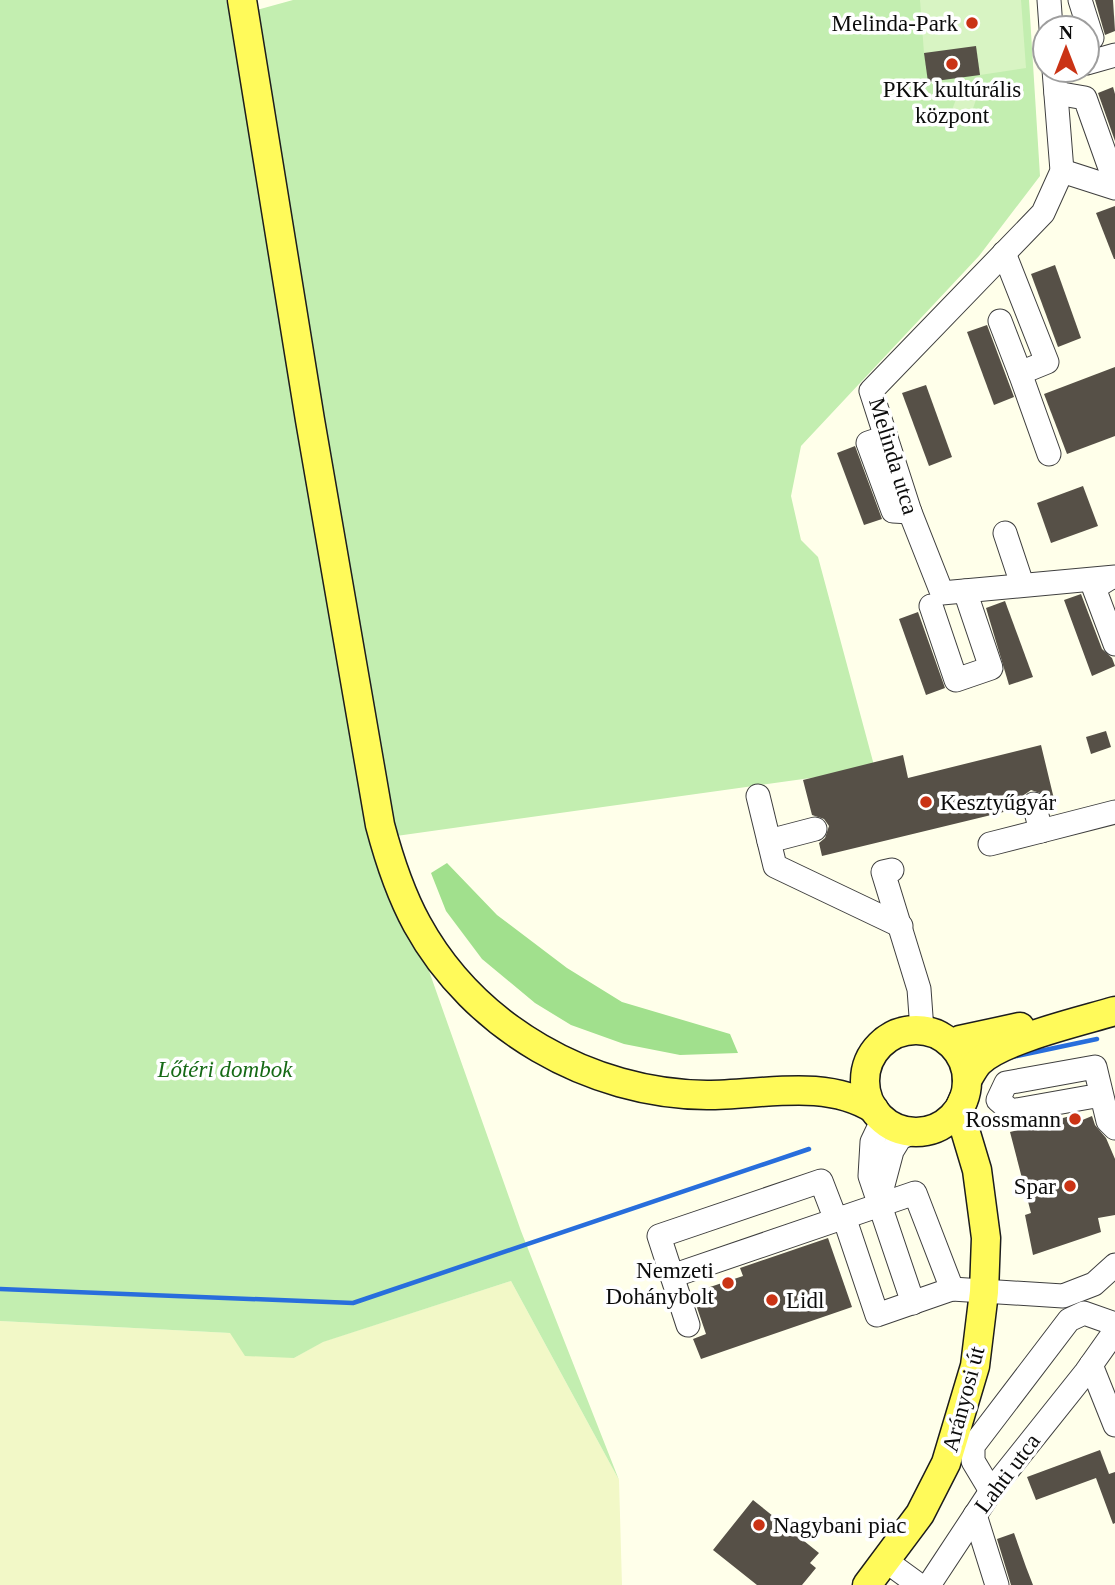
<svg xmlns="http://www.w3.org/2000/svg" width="1115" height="1585" viewBox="0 0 1115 1585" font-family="'Times New Roman',serif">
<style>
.farmland{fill:#f2f8c7}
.green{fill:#c3eeb0}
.forest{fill:#a1e08d}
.pitch{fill:#d8f4c3}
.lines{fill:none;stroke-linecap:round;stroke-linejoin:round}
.stream{stroke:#286edc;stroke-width:4.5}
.building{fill:#565047}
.minor-casing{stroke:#3f3f3f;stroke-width:25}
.major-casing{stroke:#1d1d1d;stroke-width:31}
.minor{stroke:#fff;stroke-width:23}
.major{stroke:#fffa5a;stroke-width:28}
.poi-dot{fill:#ca3315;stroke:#fff;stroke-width:2.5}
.labels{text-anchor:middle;stroke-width:7;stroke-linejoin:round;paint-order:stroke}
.poi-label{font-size:23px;fill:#0c0c0c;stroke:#fff;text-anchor:end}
.street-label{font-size:23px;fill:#0c0c0c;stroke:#fff}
.park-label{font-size:23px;font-style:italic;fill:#166a16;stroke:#fff}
</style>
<rect width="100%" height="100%" fill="#ffffea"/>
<polygon class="farmland" points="511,1281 619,1480 622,1585 0,1585 0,1321 230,1333 294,1358 322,1342"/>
<polygon class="green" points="0,0 226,0 231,17 293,0 1029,0 1040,176 979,256 801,446 791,496 801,540 818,557 875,769 382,838 521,1231 619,1480 511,1281 323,1342 294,1358 245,1356 230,1333 0,1321"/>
<polygon class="forest" points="447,863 497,915 567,968 622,1002 730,1034 738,1053 680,1055 624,1044 571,1025 535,1003 482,959 446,911 431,873"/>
<g class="pitch">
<polygon points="920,0 1021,0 1026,68 980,75 924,53"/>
<polygon points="981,85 970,117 952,110 961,86"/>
</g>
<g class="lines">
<g class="stream">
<polyline points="1012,1057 1097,1039"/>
<polyline points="0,1289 353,1303 809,1149"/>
</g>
</g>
<g class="building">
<polygon points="1095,0 1113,0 1115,31 1105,35"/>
<polygon points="976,46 980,75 928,82 924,53"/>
<polygon points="1113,87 1115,94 1115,141 1098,93"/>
<polygon points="1115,206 1115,259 1114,259 1096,213"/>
<polygon points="1055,265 1081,338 1058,347 1031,274"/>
<polygon points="987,325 1014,397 994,405 967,332"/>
<polygon points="1115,367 1115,436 1067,454 1044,394"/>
<polygon points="926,385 952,457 929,466 902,393"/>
<polygon points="855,446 882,519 864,525 837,453"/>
<polygon points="1083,486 1098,526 1051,543 1037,503"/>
<polygon points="1081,594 1102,649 1112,658 1115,666 1092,676 1064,600"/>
<polygon points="1005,601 1033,677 1009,685 986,608"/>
<polygon points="918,612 945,688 926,695 899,619"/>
<polygon points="1106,731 1111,747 1091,754 1086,737"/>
<polygon points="1041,745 1054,799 1048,801 1043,794 1031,790 1024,795 1020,808 822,856 819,843 825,838 829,826 824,819 812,815 803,780 903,755 908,778"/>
<polygon points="1078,1114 1080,1121 1092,1116 1095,1125 1106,1138 1115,1159 1115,1215 1098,1218 1101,1232 1033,1255 1025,1215 1031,1213 1010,1132"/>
<polygon points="828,1238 852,1307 701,1359 693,1339 706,1334 692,1293 743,1276 740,1268"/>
<polygon points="1100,1450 1109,1474 1115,1472 1115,1523 1113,1524 1096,1478 1036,1500 1027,1477"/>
<polygon points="753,1500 819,1553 810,1563 816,1568 802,1585 757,1585 713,1550"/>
<polygon points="1014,1533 1026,1567 1033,1585 1011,1585 997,1539"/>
</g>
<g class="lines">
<defs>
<g id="minor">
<polyline points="1049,0 1051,28"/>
<polyline points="1080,0 1092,38"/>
<polyline points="1087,63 1115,55"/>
<polyline points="1054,70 1062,171 1043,213 871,391 910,512 942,593 1115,577"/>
<polyline points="1056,93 1085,98 1111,171"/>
<polyline points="1062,171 1115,188"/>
<polyline points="1000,321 1020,373 1047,362 1004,253"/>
<polyline points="1020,373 1049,454"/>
<polyline points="886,437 868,443 893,511 910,512"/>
<polyline points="1005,533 1022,584"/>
<polyline points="1110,578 1094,588 1115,644"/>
<polyline points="931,606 956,680 991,668 965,591"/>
<polyline points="758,796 775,866 901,926"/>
<polyline points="1034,804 1041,831 1115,812"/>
<polyline points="769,841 815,829"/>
<polyline points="990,844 1041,831"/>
<polyline points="892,870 883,872 919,989 922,1030"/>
<polyline points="1101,1095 1011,1111 998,1100 1006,1083 1095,1067 1108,1121 1115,1128"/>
<polyline points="883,1119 872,1142 870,1176 913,1303"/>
<polyline points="879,1200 892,1151 900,1138 916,1131"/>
<polyline points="844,1217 877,1315 952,1289 1063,1296 1094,1284 1115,1265"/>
<polyline points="836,1220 821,1181 659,1236 672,1276 915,1193 952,1289"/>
<polyline points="672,1276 688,1325"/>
<polyline points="1091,1365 1115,1425"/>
<polyline points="991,1491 973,1461 973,1446 1069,1320 1084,1313 1115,1324"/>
<polyline points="975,1515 997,1585"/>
<polyline points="886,1561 919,1585"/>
<polyline points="929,1585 991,1491 1086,1372 1115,1331"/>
</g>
<g id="major">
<path d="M242,0L310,420L380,825C389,859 400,893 417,924C474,1028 590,1094 707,1095C762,1095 825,1078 874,1109"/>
<circle cx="916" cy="1081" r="51"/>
<polyline points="952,1044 960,1040 1020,1027"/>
<path d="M967,1080C971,1074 974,1067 979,1062C1003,1039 1082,1021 1115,1011"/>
<polyline points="867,1585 920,1514 946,1463 975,1366 984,1292 986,1238 977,1170 959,1110 963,1100"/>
</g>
</defs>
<use href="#minor" class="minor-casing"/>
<use href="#major" class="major-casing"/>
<use href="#minor" class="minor"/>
<use href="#major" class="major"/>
</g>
<g class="poi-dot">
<circle cx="972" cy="23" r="7"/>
<circle cx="952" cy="64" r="7"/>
<circle cx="926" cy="802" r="7"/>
<circle cx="1075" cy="1119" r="7"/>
<circle cx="1070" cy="1186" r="7"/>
<circle cx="728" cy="1283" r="7"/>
<circle cx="772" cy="1300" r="7"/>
<circle cx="759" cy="1525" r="7"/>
</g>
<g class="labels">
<g class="poi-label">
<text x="958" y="31">Melinda-Park</text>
<text x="952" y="97" text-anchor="middle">PKK kultúrális<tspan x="952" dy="26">központ</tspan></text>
<text x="940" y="810" text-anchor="start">Kesztyűgyár</text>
<text x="1061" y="1127">Rossmann</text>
<text x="1056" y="1194">Spar</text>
<text x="714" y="1278">Nemzeti<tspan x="714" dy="26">Dohánybolt</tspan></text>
<text x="786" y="1308" text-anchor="start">Lidl</text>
<text x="773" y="1533" text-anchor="start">Nagybani piac</text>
</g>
<g class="street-label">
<text transform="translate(894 456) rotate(73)" y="8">Melinda utca</text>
<text transform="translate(963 1399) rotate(-75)" y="8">Arányosi út</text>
<text transform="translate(1007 1473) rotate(-53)" y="8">Lahti utca</text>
</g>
<g class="park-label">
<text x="225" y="1077">Lőtéri dombok</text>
</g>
</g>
<g transform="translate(1066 49)"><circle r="33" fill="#ffffff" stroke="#9e9e9e" stroke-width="2"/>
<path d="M0-5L12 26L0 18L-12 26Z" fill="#ca3315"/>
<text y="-10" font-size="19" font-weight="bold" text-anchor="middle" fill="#0c0c0c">N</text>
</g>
</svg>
